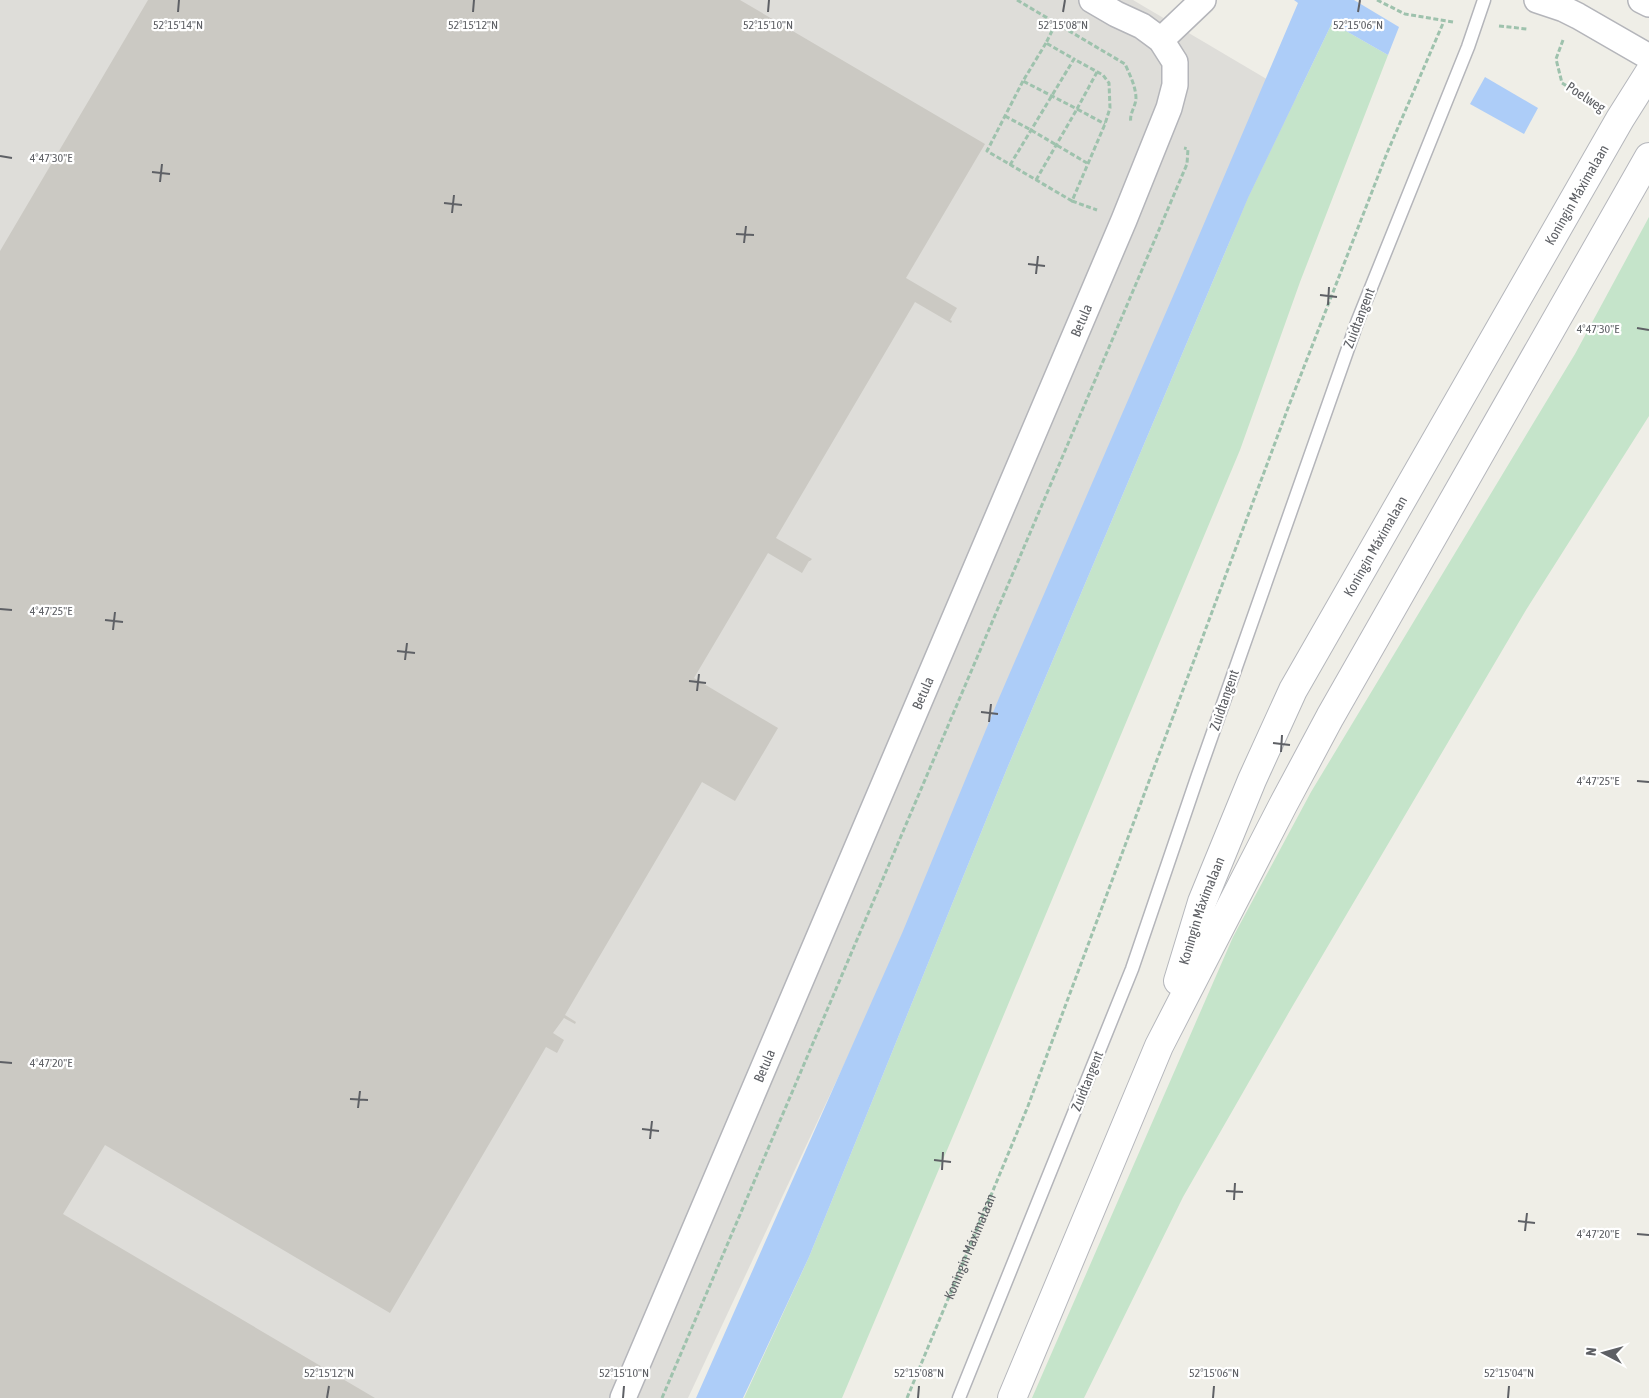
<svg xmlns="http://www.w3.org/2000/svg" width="1649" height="1398" viewBox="0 0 1649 1398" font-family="'Asap Condensed',sans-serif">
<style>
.industrial{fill:#deddd9}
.green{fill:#c5e4ca}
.water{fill:#adcdf8}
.building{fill:#cbc9c3}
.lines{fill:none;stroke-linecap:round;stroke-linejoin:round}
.service-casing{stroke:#b4b5ba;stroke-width:15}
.minor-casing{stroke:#b4b5ba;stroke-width:28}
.secondary-casing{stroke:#b5b7bc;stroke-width:30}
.path{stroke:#9ec2ad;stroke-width:3;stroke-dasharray:5 2.5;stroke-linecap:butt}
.service{stroke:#fff;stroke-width:12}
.minor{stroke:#fff;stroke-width:25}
.secondary{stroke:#fff;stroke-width:28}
.ticks{fill:none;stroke:#5e6065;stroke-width:2}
.labels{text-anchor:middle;stroke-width:4.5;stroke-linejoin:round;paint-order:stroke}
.street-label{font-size:14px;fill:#5e6065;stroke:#fff}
.ticks-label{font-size:12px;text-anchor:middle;fill:#5e6065;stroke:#fff;stroke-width:4.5;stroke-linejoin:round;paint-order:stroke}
</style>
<rect width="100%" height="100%" fill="#efeee7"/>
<polygon class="industrial" points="0,0 1133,0 1297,97 688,1398 0,1398"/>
<g class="green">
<polygon points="1332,23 1388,55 1300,282 1240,450 964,1110 842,1398 744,1398 809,1257 1006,771 1248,198"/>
<polygon points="1649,217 1649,416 1526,610 1292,1007 1183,1197 1084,1398 1032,1398 1233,937 1311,792 1575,354"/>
</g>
<g class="water">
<polygon points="1294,0 1354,0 1399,27 1388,55 1332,23 1248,198 1006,771 809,1257 743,1398 696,1398 903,931 999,698 1180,280 1298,3"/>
<polygon points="1485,77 1538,108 1524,134 1470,104"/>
</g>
<polygon class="building" points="148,0 740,0 985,144 906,278 957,308 950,320 952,321 951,323 915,302 776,538 812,559 810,561 809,561 802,573 768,553 694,678 778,728 735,801 702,782 565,1015 576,1022 575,1024 564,1018 553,1033 564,1040 557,1053 546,1047 390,1313 105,1145 63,1214 375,1398 0,1398 0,251"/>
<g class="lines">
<defs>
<polyline id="service" points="959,1398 1132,969 1198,775 1358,320 1468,47 1484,0"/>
<g id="minor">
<polyline points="1537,0 1564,9 1578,16 1649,57"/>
<polyline points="1641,0 1649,4"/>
<polyline points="1161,40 1203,0"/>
<path id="s2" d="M623,1398L1124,220L1169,108L1175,85V62L1161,40L1142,26L1116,14L1092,0"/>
</g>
<g id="secondary">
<path id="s3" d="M1178,981L1202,902L1252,780L1293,690L1620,119L1649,73"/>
<polyline points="1012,1398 1159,1046 1283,805 1330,717 1649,157"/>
</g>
</defs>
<use href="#service" class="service-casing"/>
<use href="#minor" class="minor-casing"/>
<use href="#secondary" class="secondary-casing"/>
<g class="path">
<path d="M1017,0L1125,64C1130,75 1136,87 1136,99C1135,108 1129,114 1131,123"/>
<polyline points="1377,0 1405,14 1453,22"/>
<polyline points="1499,26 1527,29"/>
<polyline points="1563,40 1556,59 1562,83 1595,103"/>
<polyline points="1046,43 1023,81 1077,109 1097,72"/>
<polyline points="1023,81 987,151 1072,201 1105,124 1110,108 1109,83 1103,75 1074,59"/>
<polyline points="1005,116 1031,130 1087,163"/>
<polyline points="1010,165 1074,59 1046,43 1056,23"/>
<polyline points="1036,180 1077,109 1105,124"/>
<polyline points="1072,201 1097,210"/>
<polyline points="662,1398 1187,164 1188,149 1184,148"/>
<path id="s1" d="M907,1398L1028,1106L1288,408L1387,153L1444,21"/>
</g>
<use href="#service" class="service"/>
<use href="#minor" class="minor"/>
<use href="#secondary" class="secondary"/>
</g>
<path class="ticks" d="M178,12L179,0M473,12L474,0M768,12L769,0M1063,12L1065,0M1358,12L1360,0M0,156L12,158M152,172L170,174M160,182L162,164M444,203L462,205M452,213L454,195M736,234L754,235M744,243L746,226M1028,264L1045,266M1036,274L1038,256M1320,295L1337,297M1328,305L1329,287M1637,328L1649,330M0,609L12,610M105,620L123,622M113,630L115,612M397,651L415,653M405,660L407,643M689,681L706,683M697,691L699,674M981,712L998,714M989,722L991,704M1273,743L1290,745M1281,752L1282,735M1637,781L1649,782M0,1062L12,1063M350,1099L368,1100M358,1108L360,1091M642,1129L659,1131M650,1139L652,1121M934,1160L951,1162M942,1170L943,1152M1226,1191L1243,1192M1234,1200L1235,1183M1518,1221L1535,1223M1525,1231L1527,1213M1637,1234L1649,1235M327,1398L329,1386M623,1398L624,1386M918,1398L919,1386M1213,1398L1214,1386M1508,1398L1509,1386"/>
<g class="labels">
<g class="street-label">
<text transform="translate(1586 97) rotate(33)" y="5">Poelweg</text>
<text dy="5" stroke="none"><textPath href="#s3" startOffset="884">Koningin Máximalaan</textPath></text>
<text transform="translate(1359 318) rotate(-69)" y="5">Zuidtangent</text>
<text dy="5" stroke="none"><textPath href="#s2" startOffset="1171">Betula</textPath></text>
<text dy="5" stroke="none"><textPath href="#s3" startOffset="479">Koningin Máximalaan</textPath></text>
<text dy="5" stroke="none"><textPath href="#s2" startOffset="766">Betula</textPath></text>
<text transform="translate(1224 700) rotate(-71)" y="5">Zuidtangent</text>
<text dy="5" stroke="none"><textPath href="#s3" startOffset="74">Koningin Máximalaan</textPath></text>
<text dy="5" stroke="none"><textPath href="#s2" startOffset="361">Betula</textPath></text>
<text transform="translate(1087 1081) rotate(-68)" y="5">Zuidtangent</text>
<text dy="5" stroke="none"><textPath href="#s1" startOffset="164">Koningin Máximalaan</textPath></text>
</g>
</g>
<g class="ticks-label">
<text x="178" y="29">52°15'14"N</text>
<text x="473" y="29">52°15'12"N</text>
<text x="768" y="29">52°15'10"N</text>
<text x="1063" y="29">52°15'08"N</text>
<text x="1358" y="29">52°15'06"N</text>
<text x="51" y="162">4°47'30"E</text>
<text x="1598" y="333">4°47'30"E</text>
<text x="51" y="615">4°47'25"E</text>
<text x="1598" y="785">4°47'25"E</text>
<text x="51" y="1067">4°47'20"E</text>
<text x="1598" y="1238">4°47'20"E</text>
<text x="329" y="1377">52°15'12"N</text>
<text x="624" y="1377">52°15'10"N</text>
<text x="919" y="1377">52°15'08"N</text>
<text x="1214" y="1377">52°15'06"N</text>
<text x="1509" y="1377">52°15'04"N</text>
</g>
<g transform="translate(1604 1353) rotate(276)" stroke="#ffffff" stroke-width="4" paint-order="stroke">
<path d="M0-4L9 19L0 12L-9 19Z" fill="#5e6065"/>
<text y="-8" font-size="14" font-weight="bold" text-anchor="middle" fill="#5e6065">N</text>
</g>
</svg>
